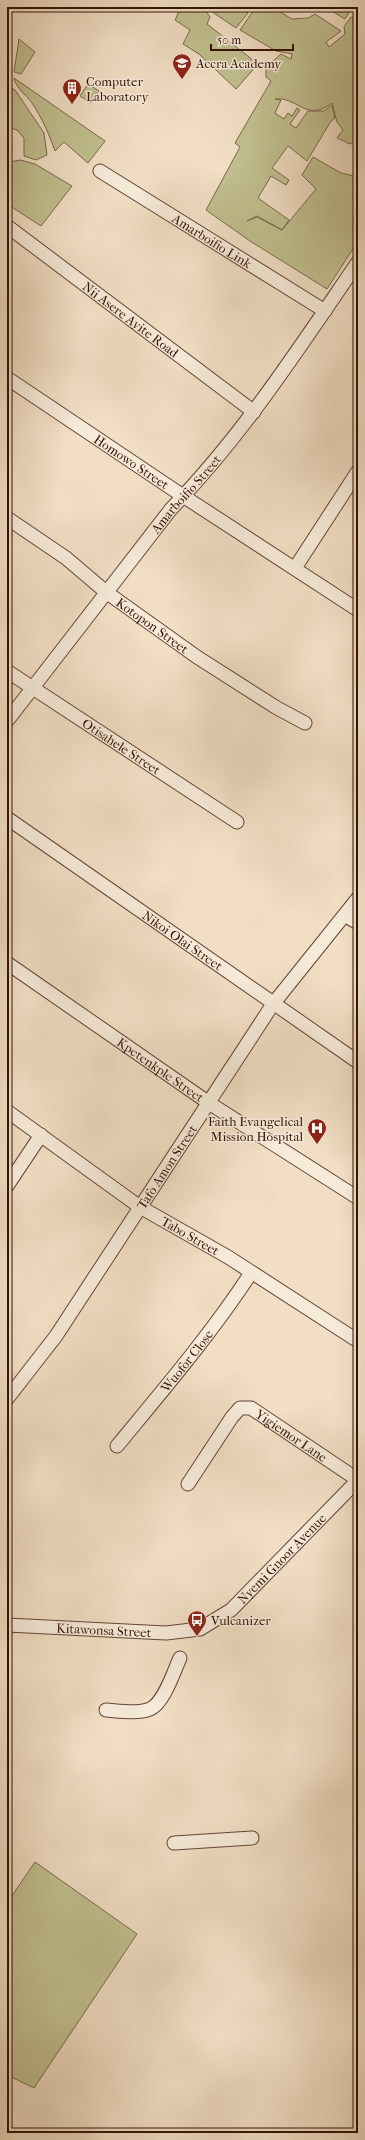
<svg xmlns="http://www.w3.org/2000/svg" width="365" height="2140" viewBox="0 0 365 2140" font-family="'IM FELL French Canon',serif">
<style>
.green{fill:#c1bf90;stroke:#7a684a}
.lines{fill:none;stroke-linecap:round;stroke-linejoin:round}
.minor-casing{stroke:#634435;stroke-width:15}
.minor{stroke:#f6ead9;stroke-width:13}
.labels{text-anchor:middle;stroke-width:3;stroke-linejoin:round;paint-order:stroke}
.poi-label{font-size:13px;fill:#341105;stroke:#f6ead9;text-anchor:start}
.street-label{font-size:13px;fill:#341105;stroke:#f6ead9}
</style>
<rect width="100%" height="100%" fill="#f1dec4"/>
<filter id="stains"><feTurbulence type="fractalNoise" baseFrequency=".005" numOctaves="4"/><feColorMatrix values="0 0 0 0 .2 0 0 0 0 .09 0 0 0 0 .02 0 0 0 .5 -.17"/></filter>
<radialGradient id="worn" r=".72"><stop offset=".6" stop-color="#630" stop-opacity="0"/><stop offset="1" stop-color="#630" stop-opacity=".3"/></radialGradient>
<g class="green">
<polygon points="181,7 203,7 210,17 207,24 258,64 236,89 199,54 183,44 190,30 175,20"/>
<polygon points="205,7 238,7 248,13 236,28"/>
<path d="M256,7H272L292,19L308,18L315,14L341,31L326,42L329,47L345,34L344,27L351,17L356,19L358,16V143L355,142L350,144L337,138L343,130L337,122L332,103C306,123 297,96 275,99L281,100L275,113L284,119L288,113L292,116L297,108L300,110L290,124L296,128L308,111H324L332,105L335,118L331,121L307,161L288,146L272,168L289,180L286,185L271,176L258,198L289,220L282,230L257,216L247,221L257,217L282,230L316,189L302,175L313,157L341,173L358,177V241L327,289L250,241L206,210L240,147L235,143L271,81L266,77V67L281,54L291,59L292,54L276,51L240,30Z"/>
<polygon points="325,7 352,7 345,19"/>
<polygon points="19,39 35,52 21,74 14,72"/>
<path d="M14,78L105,141L88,163L64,142L55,151C49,134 42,118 32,103C26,94 16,89 14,78Z"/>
<polygon points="88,84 99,91 91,103 80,96"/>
<polygon points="11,88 15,90 44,133 47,155 36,160 24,156 24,138 17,130 11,128 7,116"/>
<polygon points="20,160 35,164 72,186 41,226 7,204 7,167 10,162"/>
<polygon points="35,1862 137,1934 34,2088 7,2075 7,1903"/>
</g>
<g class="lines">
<defs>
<g id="minor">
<path id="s1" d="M100,171L325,311"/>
<path id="s2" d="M7,226L254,412"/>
<path id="s3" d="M7,378L183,496L358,610"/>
<path id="s4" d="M7,518L66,558L106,592L197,657L277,708L305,723"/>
<polyline points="295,568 358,471"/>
<path id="s5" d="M7,671L237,822"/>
<path id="s6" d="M7,721L171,509C243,435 299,348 358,262"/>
<path id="s7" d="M7,818L358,1062"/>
<polyline points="346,916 358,923"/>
<path id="s8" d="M7,963L209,1103L358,1198"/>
<path id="s9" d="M7,1111L140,1207L228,1257L358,1341"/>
<polyline points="7,1186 41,1135"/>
<path id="s10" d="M7,1399L56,1336L273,1004L358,898"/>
<path id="s11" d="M117,1446C164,1389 211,1334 251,1273"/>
<path id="s12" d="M188,1484L232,1417L240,1408H251L358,1480"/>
<path id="s13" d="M7,1625L166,1633L200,1629L231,1610L358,1480"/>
<path d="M106,1710C120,1711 137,1714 150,1709C164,1703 174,1671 180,1658"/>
<polyline points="174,1843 252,1838"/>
</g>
</defs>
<use href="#minor" class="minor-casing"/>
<use href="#minor" class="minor"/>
</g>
<defs>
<symbol id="school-pin" viewBox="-11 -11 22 30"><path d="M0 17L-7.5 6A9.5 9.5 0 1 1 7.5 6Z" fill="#8f2418" stroke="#f6ead9"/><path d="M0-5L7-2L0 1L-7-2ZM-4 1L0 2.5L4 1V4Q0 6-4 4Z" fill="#fff"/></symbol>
<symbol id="building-pin" viewBox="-11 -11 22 30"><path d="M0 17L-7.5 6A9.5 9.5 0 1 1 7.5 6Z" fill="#8f2418" stroke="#f6ead9"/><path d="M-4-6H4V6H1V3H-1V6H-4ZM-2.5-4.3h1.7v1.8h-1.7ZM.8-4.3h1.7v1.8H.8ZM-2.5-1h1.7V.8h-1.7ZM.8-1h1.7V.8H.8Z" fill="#fff"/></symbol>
<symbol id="hospital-pin" viewBox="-11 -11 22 30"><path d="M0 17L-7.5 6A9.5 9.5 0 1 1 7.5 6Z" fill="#8f2418" stroke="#f6ead9"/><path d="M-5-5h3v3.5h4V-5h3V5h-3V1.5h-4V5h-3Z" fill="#fff"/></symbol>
<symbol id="bus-pin" viewBox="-11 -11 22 30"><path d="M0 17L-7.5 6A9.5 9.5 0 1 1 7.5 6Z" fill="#8f2418" stroke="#f6ead9"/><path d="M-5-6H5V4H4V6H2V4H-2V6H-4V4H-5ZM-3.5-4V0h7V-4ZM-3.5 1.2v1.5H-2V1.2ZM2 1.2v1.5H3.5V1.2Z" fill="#fff"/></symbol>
</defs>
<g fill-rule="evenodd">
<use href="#school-pin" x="171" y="52" width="22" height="30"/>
<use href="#building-pin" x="61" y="77" width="22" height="30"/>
<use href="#hospital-pin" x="306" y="1117" width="22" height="30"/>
<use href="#bus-pin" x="186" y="1609" width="22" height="30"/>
</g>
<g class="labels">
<g class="poi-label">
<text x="196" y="68">Accra Academy</text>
<text x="86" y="86">Computer<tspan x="86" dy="15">Laboratory</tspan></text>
<text x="303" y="1126" text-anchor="end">Faith Evangelical<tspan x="303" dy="15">Mission Hospital</tspan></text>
<text x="211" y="1625">Vulcanizer</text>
</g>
<g class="street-label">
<text dy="5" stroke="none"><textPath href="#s1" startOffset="132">Amarboifio Link</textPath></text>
<text dy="5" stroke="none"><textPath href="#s2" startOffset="155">Nii Asere Ayite Road</textPath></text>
<text dy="5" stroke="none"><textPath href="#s3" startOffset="150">Homowo Street</textPath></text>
<text dy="5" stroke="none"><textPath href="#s6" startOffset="289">Amarboifio Street</textPath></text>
<text dy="5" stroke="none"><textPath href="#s4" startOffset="181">Kotopon Street</textPath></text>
<text dy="5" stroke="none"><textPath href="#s5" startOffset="137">Otisahele Street</textPath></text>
<text dy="5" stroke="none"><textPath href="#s7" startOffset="214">Nikoi Olai Street</textPath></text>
<text dy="5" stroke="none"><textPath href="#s8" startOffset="187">Kpetenkple Street</textPath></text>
<text dy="5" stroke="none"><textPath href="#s10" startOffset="282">Tafo Amon Street</textPath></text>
<text dy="5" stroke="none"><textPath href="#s9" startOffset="222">Tabo Street</textPath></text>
<text dy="5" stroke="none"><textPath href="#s11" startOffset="110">Wuofor Close</textPath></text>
<text dy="5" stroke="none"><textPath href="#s12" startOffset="152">Yigiemor Lane</textPath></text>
<text dy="5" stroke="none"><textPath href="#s13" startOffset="302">Nyemi Gnoor Avenue</textPath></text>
<text dy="5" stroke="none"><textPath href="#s13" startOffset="97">Kitawonsa Street</textPath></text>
</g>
</g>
<rect width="365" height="2140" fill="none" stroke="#f1dec4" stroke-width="24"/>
<rect x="8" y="8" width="349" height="2124" fill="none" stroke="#341105" stroke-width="2"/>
<rect x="12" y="12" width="341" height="2116" fill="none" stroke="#341105"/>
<path d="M211 44v6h82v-6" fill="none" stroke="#341105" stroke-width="2"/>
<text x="217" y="44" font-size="12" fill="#341105" stroke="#f6ead9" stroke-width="3" paint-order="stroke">50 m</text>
<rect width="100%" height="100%" filter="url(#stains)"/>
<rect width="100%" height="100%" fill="url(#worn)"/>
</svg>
